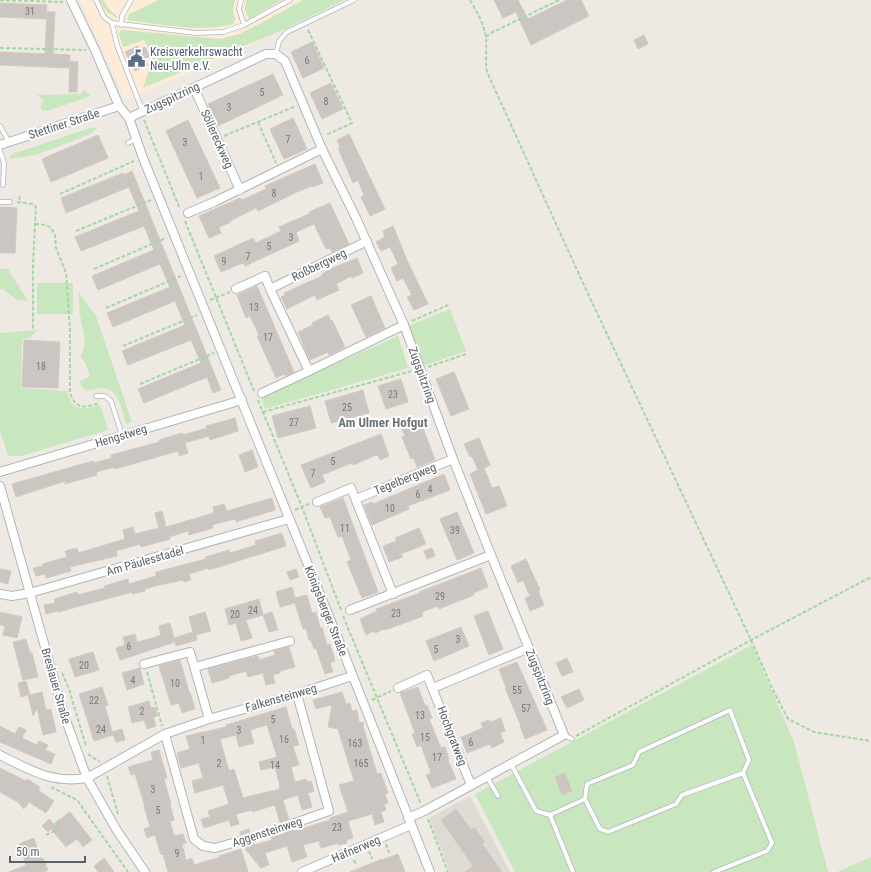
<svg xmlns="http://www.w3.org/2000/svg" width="871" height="872" viewBox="0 0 871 872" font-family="'Roboto Condensed',sans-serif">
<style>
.commercial{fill:#ffecd8}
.education{fill:#e0dad4}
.green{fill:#c8e7be}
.building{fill:#cbc6c2;stroke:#d3c9c1;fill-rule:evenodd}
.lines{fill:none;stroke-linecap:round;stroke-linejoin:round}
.service-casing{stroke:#b1b6b9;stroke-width:5.5}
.minor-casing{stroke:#b1b6b9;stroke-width:10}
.path{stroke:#a1d9a2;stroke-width:2;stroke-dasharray:4 2;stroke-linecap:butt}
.service{stroke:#fff;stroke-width:4}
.minor{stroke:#fff;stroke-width:8}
.labels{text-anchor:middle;stroke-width:4;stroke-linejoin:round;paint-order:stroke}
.number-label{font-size:10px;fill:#777a7c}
.service-label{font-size:12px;fill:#4e5e75;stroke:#fff;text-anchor:start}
.street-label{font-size:12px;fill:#5b6164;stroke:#fff}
.neighbourhood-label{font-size:13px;font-weight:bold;fill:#6c7476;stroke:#fff}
</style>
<rect width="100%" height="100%" fill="#eee9e3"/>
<polygon class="commercial" points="80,0 344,0 227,56 126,100"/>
<polygon class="education" points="470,796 510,872 450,872 429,818"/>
<g class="green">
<polygon points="99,0 103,0 110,10 118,17 117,18 107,12"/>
<path d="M159,0H235L233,8L235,20L233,24C198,33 162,24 127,20L129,14Z"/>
<path d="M247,0H282L249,19C246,13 243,7 247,0Z"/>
<polygon points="303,0 344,0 285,29 143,88 153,57 144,40 123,47 119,34 120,31 123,30 220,39 239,34 263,22"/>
<polygon points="84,90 91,96 47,111 42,110 40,106 44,101 37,95 81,94"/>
<polygon points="90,128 97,128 91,134 36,155 9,159 11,155 15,153"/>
<polygon points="0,269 8,269 28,301 17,300 3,289 0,289"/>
<rect x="37" y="283" width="36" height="31"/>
<path d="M78,292L96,316L132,422L126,424C122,411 119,388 102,388C97,388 91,390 86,391L79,382L90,376L86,364L81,357L85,341L80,314Z"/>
<polygon points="450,309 466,351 423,366 409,326"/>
<path d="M38,330L29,338L22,339L21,388L67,391C72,412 82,410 100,405L108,430L21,456H8L0,430V333Z"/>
<polygon points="398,336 408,368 265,409 261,397"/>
<polygon points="752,645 794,742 828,872 515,872 475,794"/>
<polygon points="871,857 871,872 837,872"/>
</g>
<g class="building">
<polygon points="494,0 518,0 528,19 567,0 581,0 589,16 531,45 516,12 503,18"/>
<polygon points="0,3 47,5 46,19 0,17"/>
<polygon points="47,12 55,12 53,54 70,55 69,68 0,65 0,52 45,54"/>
<polygon points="644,35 648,44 638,49 634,40"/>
<polygon points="312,42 324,68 303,78 291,52"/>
<polygon points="138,46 139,50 145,47 150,56 145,59 148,65 135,71 125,52"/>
<polygon points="70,61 78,62 77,92 69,92"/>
<polygon points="273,74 283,95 218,126 208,104"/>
<polygon points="331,83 343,109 322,119 310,93"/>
<polygon points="293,118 307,149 284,159 270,129"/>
<polygon points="188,120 220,188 197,198 166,131"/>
<polygon points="349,134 385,209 370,216 361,197 364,195 358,180 353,183 338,148 340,147 337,140"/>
<polygon points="98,135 108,158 51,182 42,159"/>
<polygon points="315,164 323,183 313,187 312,186 299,191 258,211 256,208 230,221 231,222 219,227 221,233 209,238 199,216 240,198 242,200 266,189 265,186"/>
<polygon points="132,171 221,390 213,393 207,377 144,403 138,389 201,363 191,340 128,365 122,351 185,325 175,301 113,327 107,313 170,287 160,264 98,290 92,276 154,250 144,226 81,251 75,237 139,211 129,187 66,213 61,198 123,173 124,175"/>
<polygon points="330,203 349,244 332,252 330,248 326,249 314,224 296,232 299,241 245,266 243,263 221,272 214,256 253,238 256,243 281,231 279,227 309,214 309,212"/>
<polygon points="0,207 17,208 15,253 0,253"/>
<polygon points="393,226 407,260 428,304 414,310 407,297 412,295 403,278 397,281 391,268 398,264 390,247 381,251 376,242 385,237 383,231"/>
<polygon points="357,258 363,273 352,278 351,276 336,284 339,290 317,300 315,295 287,309 281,297 285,295 284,293 322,276 322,274 333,268"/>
<polygon points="257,286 294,372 285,376 284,374 276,378 257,336 259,335 250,316 246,318 237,295"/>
<polygon points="371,296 385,328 366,337 351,305"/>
<polygon points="328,315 331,321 332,320 345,347 329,355 328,352 310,360 298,332 313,325 312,323"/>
<polygon points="24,340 60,342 58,388 22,387"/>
<polygon points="454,372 469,409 451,416 436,379"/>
<polygon points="401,379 408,402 386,409 378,386"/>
<polygon points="363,390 369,413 331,423 325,401"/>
<polygon points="310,406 316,428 278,438 272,416"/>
<polygon points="235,418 238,431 210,440 209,436 185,443 188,453 179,456 178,451 115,469 115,467 96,472 97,475 65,484 65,481 16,497 12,484 93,461 93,463 112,458 111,455 159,442 159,440 182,433 183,435 207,428 206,426"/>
<polygon points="420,420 435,460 417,467 414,458 411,459 402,437 405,436 401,427"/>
<polygon points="381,434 389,456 380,460 378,455 374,456 353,465 352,463 322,475 325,482 311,488 301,465"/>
<polygon points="479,438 490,465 484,468 492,488 499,486 507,506 486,514 470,474 478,470 472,456 470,457 464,444"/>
<polygon points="252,450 258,467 245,472 239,455"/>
<polygon points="444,474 450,490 408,506 409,509 372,525 364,505 372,502 373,504"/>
<polygon points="272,498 275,510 236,522 235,519 212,525 213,528 189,535 188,531 169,537 170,539 141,547 140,544 116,551 117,556 70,567 71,571 46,578 45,574 36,576 33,568 43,566 42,564 67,557 65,551 77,548 78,553 125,539 123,530 133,527 135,534 159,528 155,513 162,511 166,527 214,513 213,507 224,504 227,511"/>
<polygon points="343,498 378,592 362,598 347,562 351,560 342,536 338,537 330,517 325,518 320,507"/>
<polygon points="457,512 474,553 457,560 440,519"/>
<polygon points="419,528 426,544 401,554 403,557 389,562 383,546 397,541 395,538"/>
<polygon points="282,533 286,546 209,570 208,568 189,574 191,580 184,582 183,580 159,585 145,589 145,591 132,594 132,592 58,612 57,611 46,614 44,605 55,603 54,599 77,592 78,595 105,588 104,586 128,579 129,584 156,576 156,572 206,559 205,557 229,550 230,553 256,545 255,541"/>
<polygon points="432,548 435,556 427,559 424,551"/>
<polygon points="526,559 540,590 538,591 544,605 530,611 525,598 530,596 523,580 518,583 511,566"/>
<polygon points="481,568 488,587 473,593 474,595 439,609 438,606 422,612 423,616 407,622 385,630 384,629 375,633 374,631 366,635 360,619 377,611 376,609 420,593 419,592 445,582"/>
<polygon points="0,569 11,571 8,584 0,582"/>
<polygon points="296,569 299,577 290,580 287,572"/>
<polygon points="292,587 295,598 307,595 312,613 316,612 320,628 322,627 327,645 330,644 335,661 330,663 333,672 325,674 316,648 314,649 311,640 309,640 306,628 303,629 295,603 280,607 276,592"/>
<polygon points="259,599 263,615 246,620 252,638 241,641 236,623 229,625 225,609"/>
<polygon points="488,611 503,649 489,655 474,616"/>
<polygon points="0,612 22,617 17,638 3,635 5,626 0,625"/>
<polygon points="205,612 211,631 196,635 197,640 176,646 174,638 193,632 189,617"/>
<polygon points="272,612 278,630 269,632 263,615"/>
<polygon points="170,623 175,642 120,660 116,648 125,645 123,637 135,634 137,642 153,638 161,635 159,626"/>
<polygon points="461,627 469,646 434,661 426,641"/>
<polygon points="26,639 30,653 32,653 38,677 23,680 13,642"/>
<polygon points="289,647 295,667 280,671 280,673 273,675 275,683 266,685 263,673 248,677 246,671 229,676 229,678 212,683 208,669 258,656 259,660 275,655 274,651"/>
<polygon points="93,652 99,670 75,677 69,659"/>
<polygon points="567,658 573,672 562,676 556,663"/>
<polygon points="180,660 189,692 190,692 195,709 182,713 179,703 171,705 159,666"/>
<polygon points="517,662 547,730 525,739 520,726 521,726 505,688 506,688 499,669"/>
<polygon points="140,668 144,684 127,690 122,673"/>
<polygon points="26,681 30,695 42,692 46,710 51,709 56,732 43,735 37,708 33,716 28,695 21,697 18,683"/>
<polygon points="102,687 108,705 105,706 113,735 94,741 79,694"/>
<polygon points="418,687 425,706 427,705 432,718 429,719 441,748 445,747 449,759 448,760 456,779 432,788 426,775 431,773 421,745 417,747 412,734 415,733 400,693"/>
<polygon points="579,689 584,700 567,708 561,697"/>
<path d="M342,692L346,704L350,703L352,711L357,710L359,722L364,723L363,726L377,774L381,773L388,793L385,794L388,803L384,804L386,810L381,812L384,822L375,825L372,814L348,821L353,838L346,840L347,843L338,845V843L321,848L319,841L303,845L307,857L292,862L287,846L265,853L269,865L261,868L246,850L244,845L254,843V845L272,840L271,837L283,834L275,805L252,812V810L236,814L239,824L231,826L229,820L204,828L201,819L210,817L208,811L229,804L223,785L195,793L192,781L203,778L199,763L181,768L177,753L190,749L186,736L226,727V725L286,707L292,729H294L299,745L293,746L299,765L291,767L295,782L306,779L307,782L311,781L314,791L308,793L312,807L302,810L298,795L283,800L289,820L287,823V826L294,831L330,820V818L348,812L339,785L354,781L338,729L328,727L332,705L316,709L313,700ZM267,725L277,757L259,762L261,770L275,767L280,786L279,787L280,789L243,798L234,769L229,771L220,739L236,735L239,747L254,743L250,730Z"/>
<polygon points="149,701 151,708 155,707 157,716 153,717 156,726 147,729 144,720 132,723 128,707"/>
<polygon points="501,718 505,731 500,733 504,742 492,748 490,744 467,753 461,737 483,728 481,723 489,720 490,722"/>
<polygon points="0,726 15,734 19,727 26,730 22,738 37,745 39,741 48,745 45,750 55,754 51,764 0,742"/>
<polygon points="122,729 125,740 116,742 112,732"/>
<polygon points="159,750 167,778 164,779 171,804 170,804 174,820 170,821 174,836 183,834 186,843 182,844 186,860 192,858 194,865 220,857 219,856 241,849 248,872 168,872 163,854 161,855 155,835 147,838 144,829 150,827 144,806 145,806 135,774 131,775 128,767 153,760 151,752"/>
<polygon points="0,768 26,781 27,779 40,787 38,790 54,801 46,813 29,802 24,809 18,802 0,792"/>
<polygon points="565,773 572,791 562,795 555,777"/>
<polygon points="456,809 471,830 474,827 485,842 482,844 502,872 465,872 473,866 441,820"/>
<polygon points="70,812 92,840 83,847 77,839 66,847 51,829 48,832 42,826 49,819 54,824"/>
<polygon points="249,829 250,832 241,835 240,832"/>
<polygon points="34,838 41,859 43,858 48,870 44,872 9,872 26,865 19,844"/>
<polygon points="398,854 405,872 350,872 382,859 382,860"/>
<polygon points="104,858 114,872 98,872 94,866"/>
</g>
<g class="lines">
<defs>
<g id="service">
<polyline points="96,0 104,17 112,23 196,33 223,32 244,25 290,0"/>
<polyline points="241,0 239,9 244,25"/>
<polyline points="112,23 117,45 143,112"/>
<polyline points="121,25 122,16 131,0"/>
<polyline points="276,54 279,41 287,32 354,0"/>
<polyline points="0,126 9,142"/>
<polyline points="128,143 136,139"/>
<polyline points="0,151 4,163 3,185"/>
<polyline points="0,202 10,202"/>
<polyline points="96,396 105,396 111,401 122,435"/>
<polyline points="564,735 572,739"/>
<polyline points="511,764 536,811 550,815 585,799 587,784 633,765 639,752 730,710 749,760 743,773"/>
<polyline points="487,777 498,796"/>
<polyline points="585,799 600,829 608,832 676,804 682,795 743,773 772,843 767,851 714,872"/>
<polyline points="550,815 573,872"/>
</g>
<g id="minor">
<polyline points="71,0 95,50 119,106 129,118 143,158 341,646 430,872"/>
<polyline points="194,88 240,190"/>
<polyline points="129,118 266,54 276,54 285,61 322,149 356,218 404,325 453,459 491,555 564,735 424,811 408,818"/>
<polyline points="0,145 119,106"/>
<polyline points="188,213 214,202 322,149"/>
<polyline points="367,241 270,289 309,371 404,325"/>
<polyline points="236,289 265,276 270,289"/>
<polyline points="262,393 309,371"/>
<polyline points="0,472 242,400"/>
<polyline points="0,486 64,715 87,778 116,829 145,872"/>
<polyline points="356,499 453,459"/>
<polyline points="317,502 351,488 393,594"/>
<polyline points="0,594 12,596 30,593 289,519"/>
<polyline points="350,610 491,555"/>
<polyline points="144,664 190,652 209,719"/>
<polyline points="195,667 290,641"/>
<polyline points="398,688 427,675 471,785"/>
<polyline points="433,688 529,648"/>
<polyline points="165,734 194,839 203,846 215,848 254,837"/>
<path d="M0,755C30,770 52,784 87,778L165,734L209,719L297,694L352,676"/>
<polyline points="292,824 329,811 297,694"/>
<polyline points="302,872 411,825"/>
</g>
</defs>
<use href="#service" class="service-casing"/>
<use href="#minor" class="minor-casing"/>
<g class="path">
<polyline points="0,0 63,2"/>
<path d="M470,0C477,12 484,24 486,38C487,49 485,61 487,72L582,281L751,640L773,690L788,719L814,732L871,741"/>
<polyline points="308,30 352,123 326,135"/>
<polyline points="486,37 491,33 559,0"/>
<polyline points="0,48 86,50"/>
<polyline points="144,120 180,209"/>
<polyline points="258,122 276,163"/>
<polyline points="224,136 296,106"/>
<polyline points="60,194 134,161"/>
<polyline points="19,196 20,201"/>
<polyline points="17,202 33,204 36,207 33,264 33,329"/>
<polyline points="185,221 254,391"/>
<path d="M35,224L46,225L51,228L55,235L56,248L66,273L70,330V392C75,410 85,408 99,403"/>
<polyline points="76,231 151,200"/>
<polyline points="94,269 166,238"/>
<polyline points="210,300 230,292"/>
<polyline points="106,308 181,276"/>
<polyline points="412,321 448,305"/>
<polyline points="123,346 197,315"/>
<polyline points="428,367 466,354"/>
<polyline points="140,384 214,353"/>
<polyline points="258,400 302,507 341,610"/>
<polyline points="263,412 412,371"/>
<polyline points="295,510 309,504"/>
<polyline points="343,616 421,804"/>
<polyline points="147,672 162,726"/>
<polyline points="62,673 69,689 86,746"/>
<polyline points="372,700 391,691"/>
<polyline points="576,736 751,640 871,577"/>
<polyline points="88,754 100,762"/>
<polyline points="107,776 118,814"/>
<polyline points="51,787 77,800 128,872"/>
<polyline points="428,819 448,872"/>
<polyline points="261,834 284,827"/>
<polyline points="46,835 54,831 59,825 57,818"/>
<polyline points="386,844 389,853"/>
<polyline points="369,851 372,859"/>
<polyline points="354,860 356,865"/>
</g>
<use href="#service" class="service"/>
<use href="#minor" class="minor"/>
</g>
<defs>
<symbol id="civic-bare" viewBox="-9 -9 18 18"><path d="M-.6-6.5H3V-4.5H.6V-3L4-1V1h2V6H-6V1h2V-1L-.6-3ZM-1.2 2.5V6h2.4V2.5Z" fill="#5c6f8a" stroke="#fff" stroke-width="2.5" paint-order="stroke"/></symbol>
</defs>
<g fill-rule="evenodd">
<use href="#civic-bare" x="124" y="46" width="25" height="25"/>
</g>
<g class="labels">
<g class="number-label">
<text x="30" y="15">31</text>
<text x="307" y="64">6</text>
<text x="262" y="96">5</text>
<text x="326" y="105">8</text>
<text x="229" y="111">3</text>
<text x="288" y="143">7</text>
<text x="185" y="146">3</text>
<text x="201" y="180">1</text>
<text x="274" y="197">8</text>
<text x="291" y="241">3</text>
<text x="269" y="250">5</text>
<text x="248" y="260">7</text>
<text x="224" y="265">9</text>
<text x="254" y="311">13</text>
<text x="268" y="341">17</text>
<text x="41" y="370">18</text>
<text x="393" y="398">23</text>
<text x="347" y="411">25</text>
<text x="294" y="426">27</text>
<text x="333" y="465">5</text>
<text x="313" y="477">7</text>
<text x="430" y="493">4</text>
<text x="418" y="498">6</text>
<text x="390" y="512">10</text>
<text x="345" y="532">11</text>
<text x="455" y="534">39</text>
<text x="440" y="600">29</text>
<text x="253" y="614">24</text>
<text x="396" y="617">23</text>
<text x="235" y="618">20</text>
<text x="458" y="643">3</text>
<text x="129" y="650">6</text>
<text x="436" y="653">5</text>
<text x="84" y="669">20</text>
<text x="133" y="684">4</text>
<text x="175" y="687">10</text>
<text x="517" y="694">55</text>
<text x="94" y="704">22</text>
<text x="526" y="712">57</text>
<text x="142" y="715">2</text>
<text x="420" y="719">13</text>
<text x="273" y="723">5</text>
<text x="101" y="733">24</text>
<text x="239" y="734">3</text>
<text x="425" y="741">15</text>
<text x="284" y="743">16</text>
<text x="203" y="744">1</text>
<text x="471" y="746">6</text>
<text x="355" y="747">163</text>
<text x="437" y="761">17</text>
<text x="219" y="767">2</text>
<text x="361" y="767">165</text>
<text x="275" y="769">14</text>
<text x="153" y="793">3</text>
<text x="158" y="814">5</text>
<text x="337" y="831">23</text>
<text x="177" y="857">9</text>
</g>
<g class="service-label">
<text x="150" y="56">Kreisverkehrswacht<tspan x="150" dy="14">Neu-Ulm e.V.</tspan></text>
</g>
<g class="street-label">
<text transform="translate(172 98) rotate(-25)" y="4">Zugspitzring</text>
<text transform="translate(64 124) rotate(-18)" y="4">Stettiner Straße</text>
<text transform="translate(217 139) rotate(66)" y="4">Söllereckweg</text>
<text transform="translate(319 265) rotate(-26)" y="4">Roßbergweg</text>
<text transform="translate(422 375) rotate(70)" y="4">Zugspitzring</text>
<text transform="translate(121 436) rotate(-17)" y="4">Hengstweg</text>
<text transform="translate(405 479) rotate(-22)" y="4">Tegelbergweg</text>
<text transform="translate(145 561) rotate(-16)" y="4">Am Päulesstadel</text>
<text transform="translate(326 611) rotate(68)" y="4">Königsberger Straße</text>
<text transform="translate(540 677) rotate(68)" y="4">Zugspitzring</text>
<text transform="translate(56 686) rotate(74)" y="4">Breslauer Straße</text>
<text transform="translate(281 698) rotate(-16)" y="4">Falkensteinweg</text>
<text transform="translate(452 736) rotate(69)" y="4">Hochgratweg</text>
<text transform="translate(267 832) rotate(-18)" y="4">Aggensteinweg</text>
<text transform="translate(356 849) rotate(-23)" y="4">Hafnerweg</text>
</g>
<g class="neighbourhood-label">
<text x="383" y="427">Am Ulmer Hofgut</text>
</g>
</g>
<path d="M10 856v6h75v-6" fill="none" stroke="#5b6164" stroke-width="2"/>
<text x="16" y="856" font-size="12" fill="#5b6164" stroke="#ffffff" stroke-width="3" paint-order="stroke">50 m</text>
</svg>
